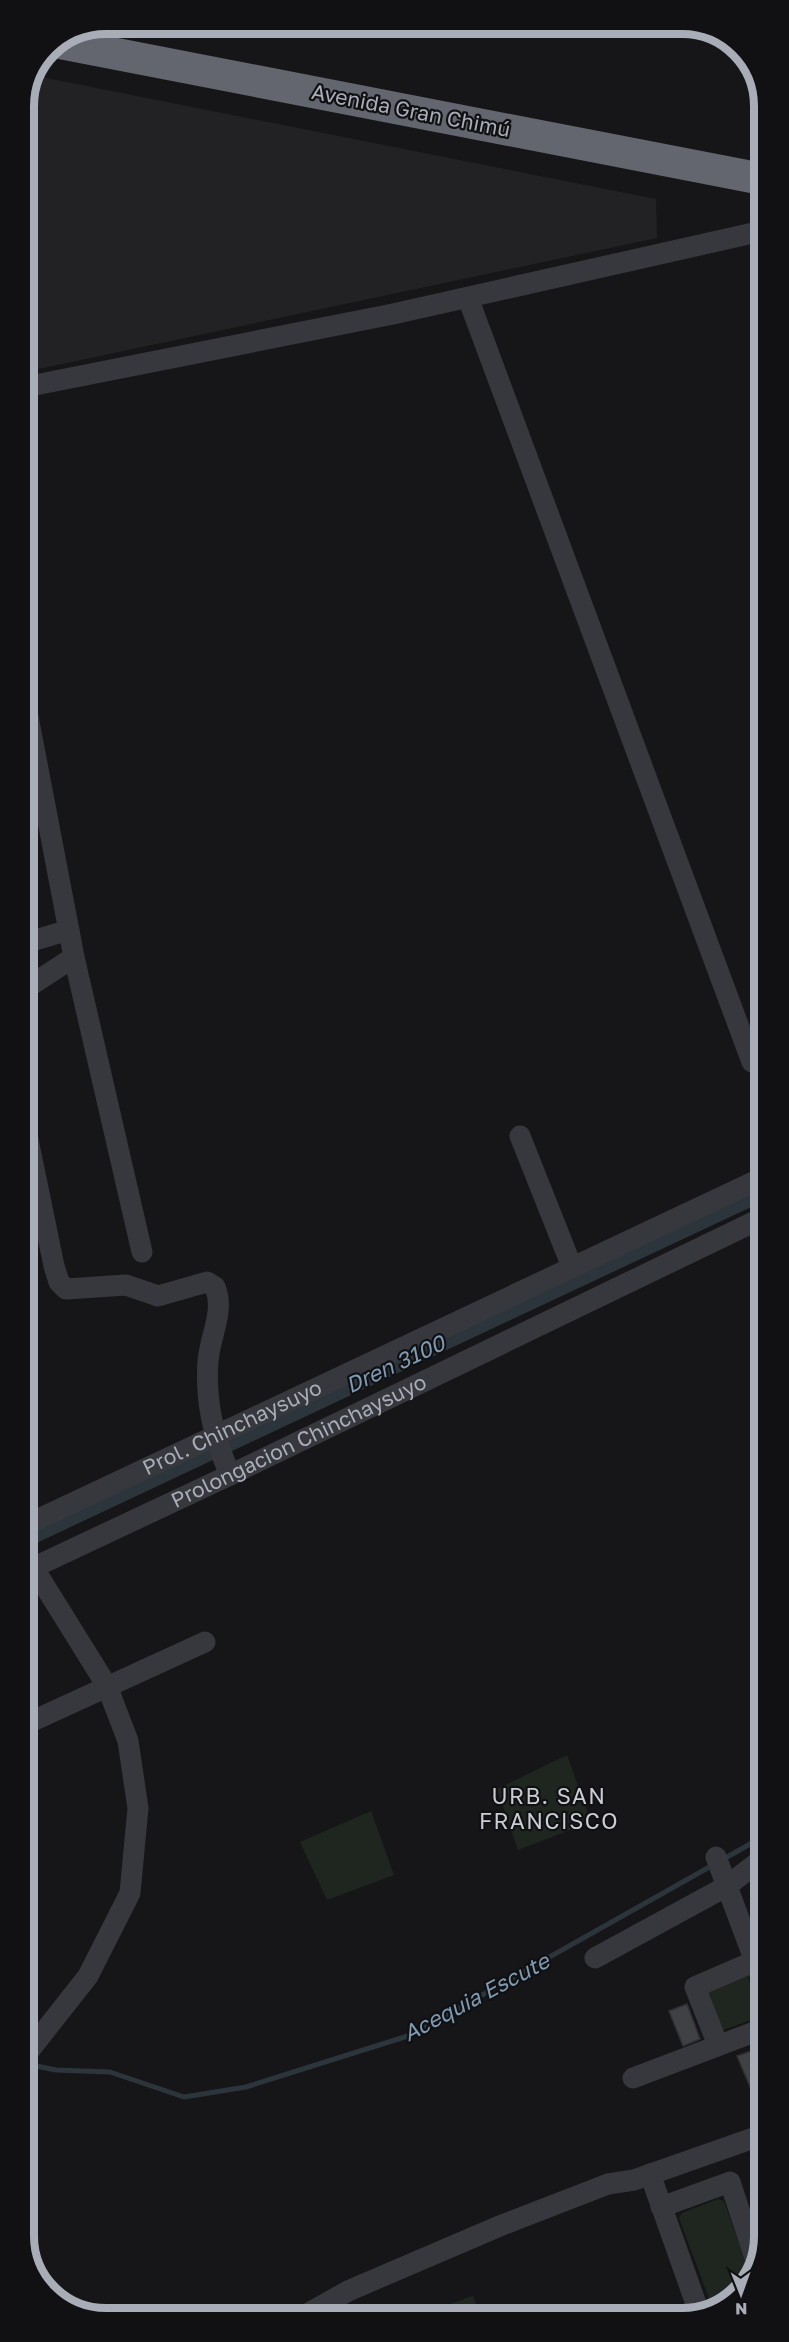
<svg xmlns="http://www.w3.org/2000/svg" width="789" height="2342" viewBox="0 0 789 2342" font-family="'Golos Text',sans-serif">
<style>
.built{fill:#222225}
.green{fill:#1e261f}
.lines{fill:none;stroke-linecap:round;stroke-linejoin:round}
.stream{stroke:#2c353c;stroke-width:5}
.canal{stroke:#2c353c;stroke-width:18}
.building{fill:#404145;stroke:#303034;stroke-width:1.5}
.minor{stroke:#37383d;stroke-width:21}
.highway{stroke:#63666e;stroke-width:32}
.labels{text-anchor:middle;stroke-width:4.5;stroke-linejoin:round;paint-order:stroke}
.street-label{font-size:21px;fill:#a8adb8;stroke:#111113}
.water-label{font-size:22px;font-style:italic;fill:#7f9bb3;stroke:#111113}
.neighbourhood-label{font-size:22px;letter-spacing:1.5px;fill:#c9ccd4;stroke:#111113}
.rim{fill:none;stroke:#a8adb8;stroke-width:8}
</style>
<rect width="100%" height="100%" fill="#161618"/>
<polygon class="built" points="36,76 656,199 657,238 24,372 24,101"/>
<g class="green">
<polygon points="567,1755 591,1822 518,1850 497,1789"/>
<polygon points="371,1811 394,1875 327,1900 300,1842"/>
<polygon points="746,1972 763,2016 720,2031 706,1993"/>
<polygon points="718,2199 724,2201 751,2277 748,2286 713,2309 679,2218 682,2213"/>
<polygon points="473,2296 480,2316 419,2316 472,2296"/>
</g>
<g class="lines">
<g class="stream">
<polyline points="722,1860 764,1836"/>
<polyline points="26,2064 56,2070 110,2072 184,2097 246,2087 411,2035 713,1865"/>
</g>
<polyline class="canal" points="26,1538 764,1191"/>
</g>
<g class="building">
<polygon points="687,2004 700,2039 683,2046 669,2011"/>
<polygon points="754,2050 765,2084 751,2089 737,2056"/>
</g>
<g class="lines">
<g class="minor">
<polyline points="468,298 752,1062"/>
<polyline points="25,387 393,314 762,231"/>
<polyline points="25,701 74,957 142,1252"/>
<polyline points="25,943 69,930"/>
<polyline points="25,989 74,957"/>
<path d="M25,1125L54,1266L59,1282L66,1289L126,1285L158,1296L207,1282L215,1287C225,1311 210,1336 208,1361C205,1403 214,1437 230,1475"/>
<polyline points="520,1136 572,1267"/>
<path id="s1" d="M26,1525L764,1177"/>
<path id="s2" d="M26,1571L230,1475L764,1217"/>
<polyline points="26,1724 205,1642"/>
<polyline points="716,1857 765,1988"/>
<polyline points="595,1958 727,1886 758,1862"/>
<polyline points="718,2045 695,1987 755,1961"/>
<polyline points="26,2046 29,2051 88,1976 130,1893 138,1808 128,1741 107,1686 33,1567"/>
<polyline points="633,2078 765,2028"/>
<polyline points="650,2174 700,2315"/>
<polyline points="661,2207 730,2182 756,2261"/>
<polyline points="302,2317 348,2291 502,2225 608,2184 634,2180 765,2134"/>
</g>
<polyline class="highway" points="60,43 762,179"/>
</g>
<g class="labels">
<g class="street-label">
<text transform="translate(411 111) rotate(11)" y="7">Avenida Gran Chimú</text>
<text dy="7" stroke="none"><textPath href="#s1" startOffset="228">Prol. Chinchaysuyo</textPath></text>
<text dy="7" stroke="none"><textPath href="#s2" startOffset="302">Prolongacion Chinchaysuyo</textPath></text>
</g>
<g class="water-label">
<text transform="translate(395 1364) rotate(-25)" y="8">Dren 3100</text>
<text transform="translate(476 1997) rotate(-28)" y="8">Acequia Escute</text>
</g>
<g class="neighbourhood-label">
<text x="549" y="1804">URB. SAN<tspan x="549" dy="25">FRANCISCO</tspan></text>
</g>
</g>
<path d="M0 0H789V2342H0ZM106 34H682A72 72 0 0 1 754 106V2236A72 72 0 0 1 682 2308H106A72 72 0 0 1 34 2236V106A72 72 0 0 1 106 34Z" fill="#111113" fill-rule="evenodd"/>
<path class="rim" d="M106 34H682A72 72 0 0 1 754 106V2236A72 72 0 0 1 682 2308H106A72 72 0 0 1 34 2236V106A72 72 0 0 1 106 34Z"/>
<g transform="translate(741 2294) rotate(179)" stroke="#111113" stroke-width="4.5" paint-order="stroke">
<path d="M0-4.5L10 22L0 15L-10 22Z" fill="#a8adb8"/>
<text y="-9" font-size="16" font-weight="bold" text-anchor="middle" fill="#a8adb8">N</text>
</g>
</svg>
